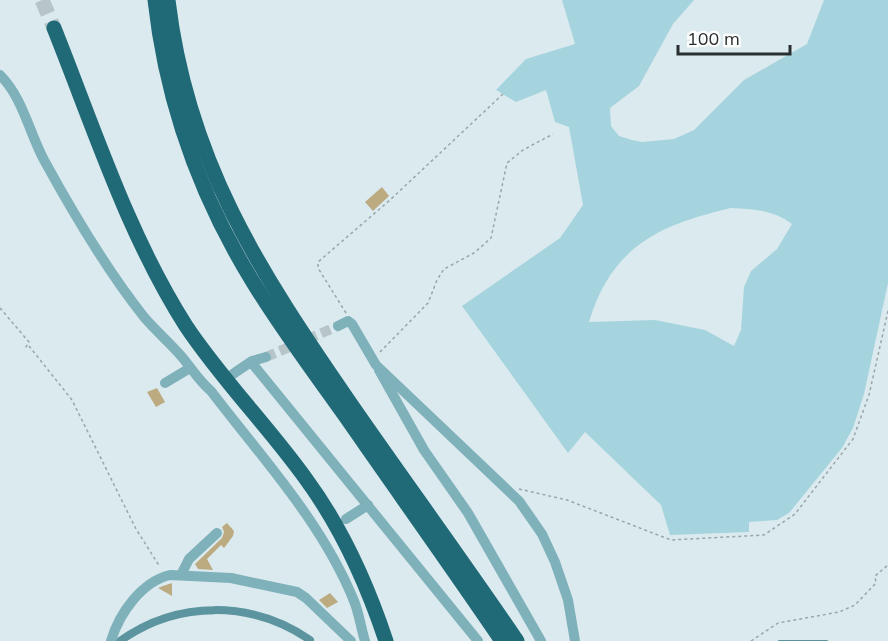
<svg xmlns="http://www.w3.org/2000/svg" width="888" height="641" viewBox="0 0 888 641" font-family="Mulish,sans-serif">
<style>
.green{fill:#a6d4de;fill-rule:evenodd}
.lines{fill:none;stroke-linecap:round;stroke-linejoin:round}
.stream{stroke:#5c949f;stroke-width:2}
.canal{stroke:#5c949f;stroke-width:8}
.building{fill:#bcab81}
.minor-tunnel{stroke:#b7c5c8;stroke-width:10;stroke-dasharray:10 5;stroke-linecap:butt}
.highway-tunnel{stroke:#b7c5c8;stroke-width:15;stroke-dasharray:15 8;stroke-linecap:butt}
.path{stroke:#9aa5a8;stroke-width:1.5;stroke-dasharray:3 3;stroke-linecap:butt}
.minor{stroke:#7fb1bb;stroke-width:10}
.highway{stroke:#206977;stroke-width:15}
</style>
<rect width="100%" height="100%" fill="#dbeaee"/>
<path class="green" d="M562,0H694L673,24L639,86L610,108L611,126L619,136L632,140L642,142L674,139L694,130L744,80L807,44L824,0H888V283L864,394L853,428L842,448L789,513L777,520L749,522V532L670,535L661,505L585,432L568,453L462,306L560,238L583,205L569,127L555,122L546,90L516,102L496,90L526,59L575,44ZM731,208C753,209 774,210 792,224L777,249L751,271L744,287L741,330L734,346L705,330L655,320L589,322C612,246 659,225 731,208Z"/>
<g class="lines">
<g class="stream">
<polyline points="310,640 312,641"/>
<polyline points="779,641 827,641"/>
</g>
<path class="canal" d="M120,641C177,600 252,600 310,640"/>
</g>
<g class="building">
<polygon points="382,187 389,196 373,211 365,202"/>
<polygon points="157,388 165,402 156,407 147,392"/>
<polygon points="227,523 234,531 233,536 224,548 221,545 207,559 213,570 198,569 195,564 222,538 224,532 222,527"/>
<polygon points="172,583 172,596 158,588 163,586"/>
<polygon points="330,593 338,602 327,608 319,600"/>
</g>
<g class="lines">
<polyline class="minor-tunnel" points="266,357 338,326"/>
<polyline class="highway-tunnel" points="42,0 54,28"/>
<g class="path">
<polyline points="0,308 29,342 24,350"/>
<polyline points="346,313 318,268 318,262 390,200 503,94"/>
<polyline points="29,346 72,400 136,529 160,567"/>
<polyline points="380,352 428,303 437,280 444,269 474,253 491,238 507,163 523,150 553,134"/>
<polyline points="519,489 567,500 671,540 764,535 795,514 853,439 869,395 888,311"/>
<polyline points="751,641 778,623 839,612 855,605 876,583 875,576 888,565"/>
</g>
<g class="minor">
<path d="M0,75C23,98 29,132 44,160C73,213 106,269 144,317C156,331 170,343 182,357C192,369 199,381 211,391C262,458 322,522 354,601C359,613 361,628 365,641"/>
<polyline points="338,326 348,321 352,324 376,365 519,501 542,534 555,562 568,600 575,641"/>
<polyline points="251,362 478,641"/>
<polyline points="379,370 424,450 468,513 541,641"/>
<polyline points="233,374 252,361 266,357"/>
<polyline points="165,383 190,368"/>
<polyline points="346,519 368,505"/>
<polyline points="181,575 189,559 217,533"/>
<path d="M111,641C119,614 141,582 170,575L231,578L297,592L306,598L351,641"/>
</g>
<g class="highway">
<path d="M155,0C166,100 200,196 253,282C281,328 314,372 346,417C398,492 451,566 502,641"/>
<path d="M168,0C187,160 259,271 348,400C404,481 462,560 517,641"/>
<path d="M54,28C94,128 128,235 186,326C222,380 268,426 306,479C342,528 367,584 386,641"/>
</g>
</g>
<path d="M678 45v9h112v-9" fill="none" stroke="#292f30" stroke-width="3"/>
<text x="687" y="45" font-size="18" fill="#292f30" stroke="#ffffff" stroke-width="4.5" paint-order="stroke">100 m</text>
</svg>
